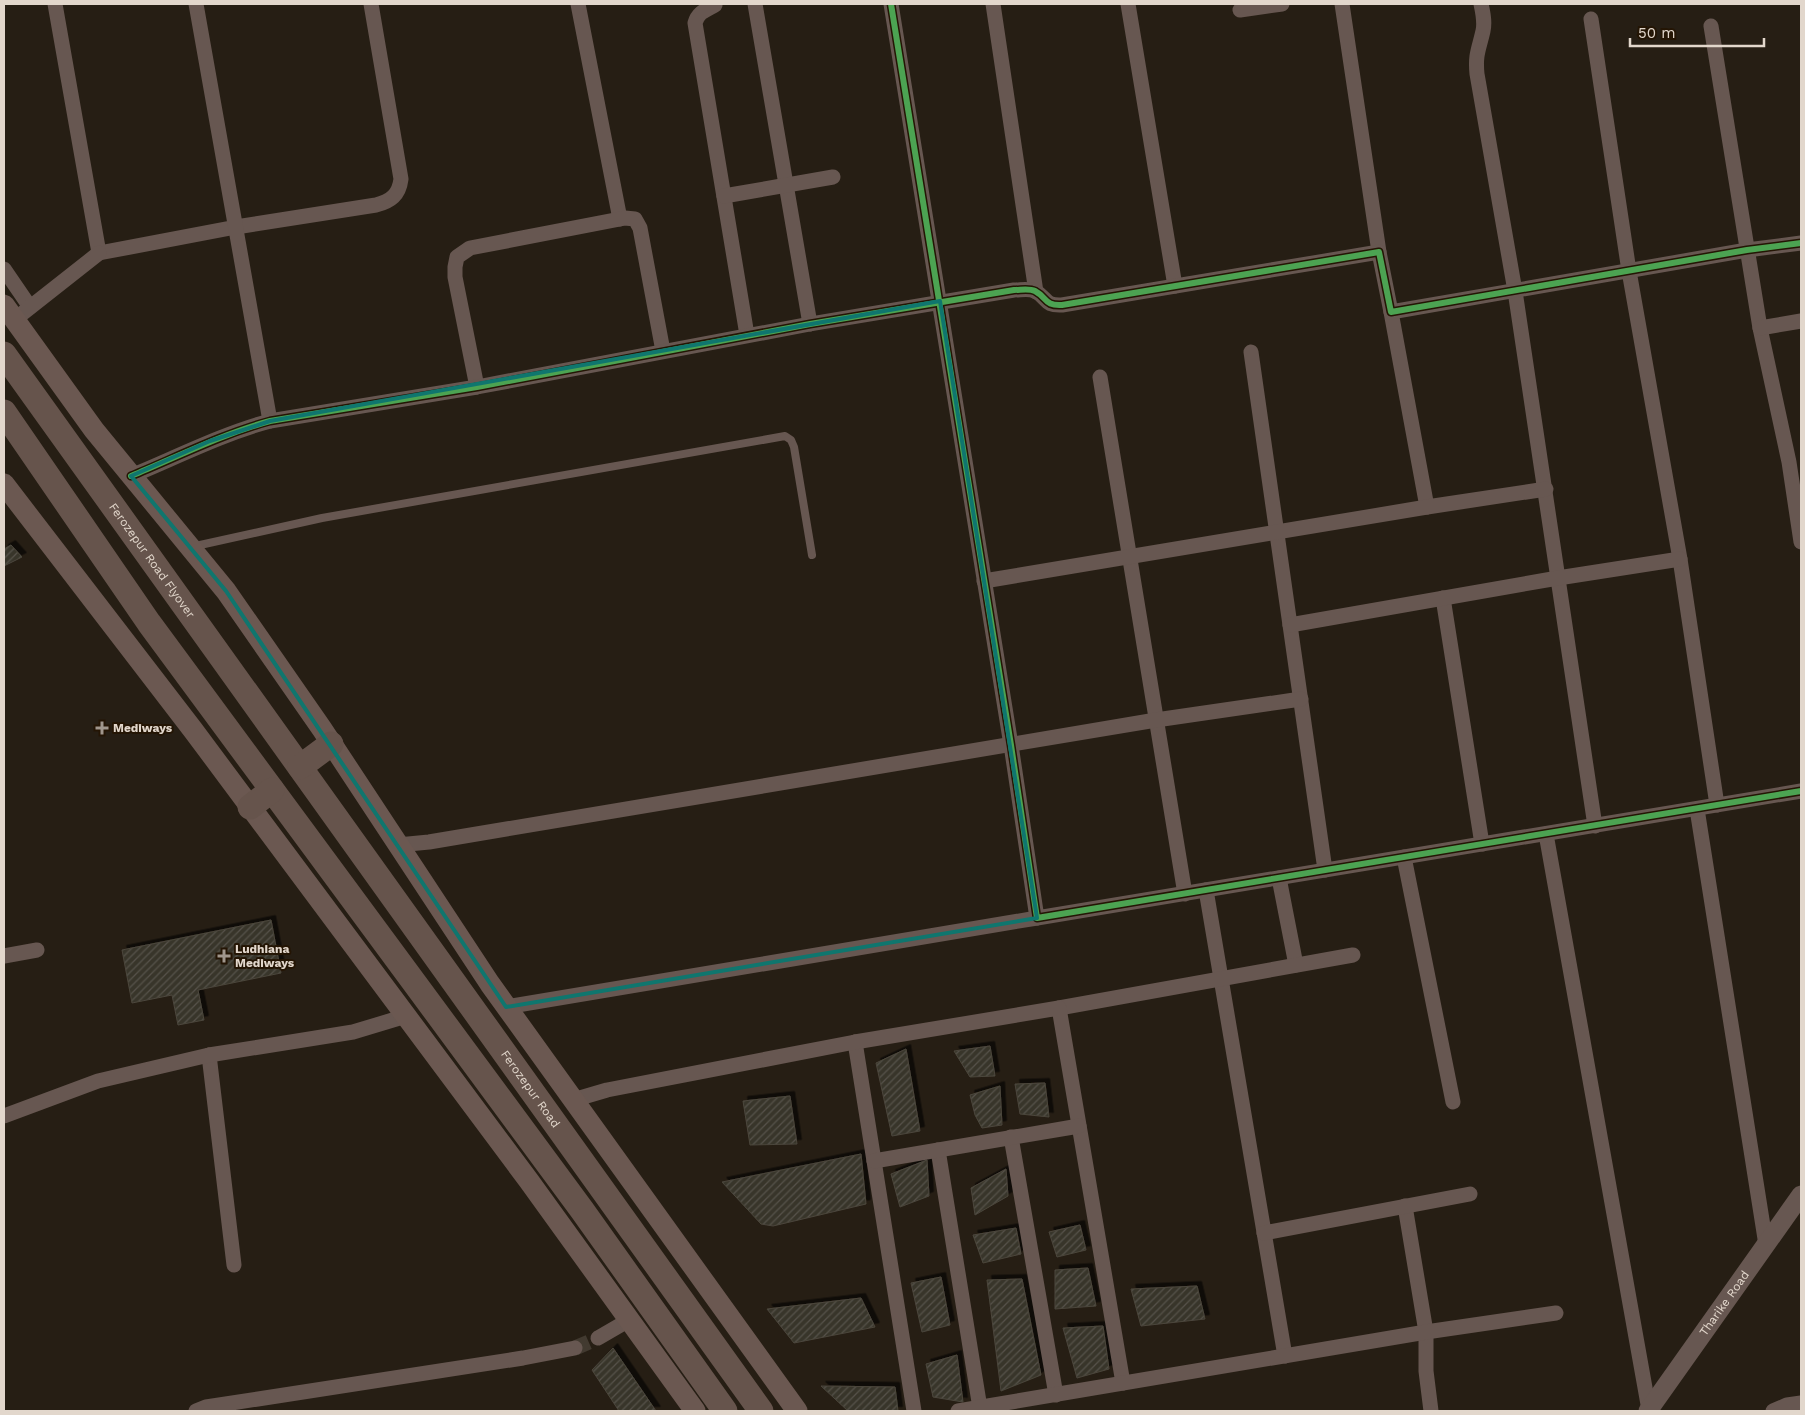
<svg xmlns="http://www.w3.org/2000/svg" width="1805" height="1415" viewBox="0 0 1805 1415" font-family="'Work Sans',sans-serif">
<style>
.building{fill:url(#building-hatch);stroke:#4b463c;filter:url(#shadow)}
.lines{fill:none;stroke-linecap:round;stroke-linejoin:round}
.minor-tunnel{stroke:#423a30;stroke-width:15;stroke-dasharray:15 8;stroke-linecap:butt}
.service{stroke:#675751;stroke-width:8}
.minor{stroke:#675751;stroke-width:15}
.tertiary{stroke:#675751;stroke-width:19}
.secondary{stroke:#6b5851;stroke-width:21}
.trunk{stroke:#66544c;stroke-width:25}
.cycleway-casing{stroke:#241504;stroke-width:9}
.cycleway{stroke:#4ca352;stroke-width:6}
.marked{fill:none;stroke:#0f766e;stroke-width:4;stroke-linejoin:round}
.poi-dot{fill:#a0968c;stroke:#241504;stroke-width:2}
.labels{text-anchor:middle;stroke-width:4;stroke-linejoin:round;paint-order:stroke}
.street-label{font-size:12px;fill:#e2d7cc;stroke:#241504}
.poi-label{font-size:12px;font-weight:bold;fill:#e2d7cc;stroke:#241504;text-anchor:start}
</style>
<defs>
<pattern id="building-hatch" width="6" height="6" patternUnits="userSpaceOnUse" patternTransform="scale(1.25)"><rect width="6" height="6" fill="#39362b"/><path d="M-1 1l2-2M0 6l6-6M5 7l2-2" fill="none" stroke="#555249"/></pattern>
<filter id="shadow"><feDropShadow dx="4.5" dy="-4.5" stdDeviation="0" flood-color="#0009"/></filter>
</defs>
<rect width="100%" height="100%" fill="#261e14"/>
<g class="building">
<polygon points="11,545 22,557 4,566 4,549"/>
<polygon points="271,920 281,973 198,990 204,1020 178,1025 172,995 132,1003 122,950"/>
<polygon points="990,1046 995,1076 970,1077 954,1051"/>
<polygon points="906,1049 920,1131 892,1136 876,1063"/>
<polygon points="1045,1083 1049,1117 1020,1114 1015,1084"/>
<polygon points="1000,1086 1002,1125 982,1128 975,1115 970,1095"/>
<polygon points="790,1096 797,1144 750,1145 743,1101"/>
<polygon points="861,1154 866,1204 773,1226 761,1224 722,1182"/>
<polygon points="927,1160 929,1196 900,1207 891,1174"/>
<polygon points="1006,1169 1008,1196 975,1215 971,1188"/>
<polygon points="1080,1225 1086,1250 1057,1257 1049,1232"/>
<polygon points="1016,1228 1021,1254 983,1263 973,1235"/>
<polygon points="1088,1268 1096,1306 1055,1309 1055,1270"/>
<polygon points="941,1277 950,1325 922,1332 911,1283"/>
<polygon points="1022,1279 1041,1375 1001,1391 987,1280"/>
<polygon points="1197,1286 1205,1319 1141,1326 1131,1289"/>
<polygon points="861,1298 875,1327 794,1343 767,1309"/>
<polygon points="1103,1326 1109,1369 1077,1378 1063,1328"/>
<polygon points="613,1348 656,1411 619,1411 592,1370"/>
<polygon points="957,1355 963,1402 933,1397 926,1364"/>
<polygon points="821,1386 895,1387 898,1411 848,1411"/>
</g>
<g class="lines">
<polyline class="minor-tunnel" points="575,1348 598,1338"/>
<polyline class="service" points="191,547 322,518 785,436 791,440 794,447 812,555"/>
<g class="minor">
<path d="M55,4L99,253L236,227L376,205C391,201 399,195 401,179L371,4"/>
<polyline points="196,4 270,421"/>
<polyline points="578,4 620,219"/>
<polyline points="755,4 810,324"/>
<polyline points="891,4 1011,745 1037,918 1801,791"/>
<polyline points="993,4 1036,292"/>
<polyline points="1128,4 1175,286"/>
<polyline points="1342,4 1379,252"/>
<path d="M1481,4C1483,13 1485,22 1483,31C1479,49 1475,54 1477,74L1515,291L1595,826"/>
<path d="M715,5C706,10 698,12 695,23L747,335"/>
<polyline points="1240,10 1282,4"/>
<polyline points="1591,19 1629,271 1680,559 1717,805"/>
<polyline points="1711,26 1760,328 1789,462 1801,542"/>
<polyline points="724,196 833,177"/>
<polyline points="4,269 30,307"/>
<polyline points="1391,312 1427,507"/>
<polyline points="14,320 99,253"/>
<polyline points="1760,328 1801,321"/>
<polyline points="1251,352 1325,870"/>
<polyline points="1100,377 1185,894"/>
<polyline points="477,387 455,277 455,267 457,257 470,248 620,219 625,218 635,219 640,228 663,351"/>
<path d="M131,476C177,457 222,434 270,421L477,387L810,324L1014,290C1021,290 1029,288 1035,291C1048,298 1044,306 1062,305L1379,252L1391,312L1747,250L1801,243"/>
<polyline points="984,581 1427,507 1546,489"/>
<polyline points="1443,598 1482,844"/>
<polyline points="1290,625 1558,578 1680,559"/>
<polyline points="1697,809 1766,1245"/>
<polyline points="1546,834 1649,1410"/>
<polyline points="398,845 429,842 1156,720 1301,699"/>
<polyline points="1404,857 1453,1102"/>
<polyline points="1279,878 1296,965"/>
<polyline points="1206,890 1285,1356"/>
<polyline points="4,956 37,950"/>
<polyline points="506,1007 1037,918"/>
<polyline points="1059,1008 1353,955"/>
<polyline points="855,1042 914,1411"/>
<polyline points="209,1055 234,1265"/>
<polyline points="573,1100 607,1090 855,1042 1059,1008 1123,1383"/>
<polyline points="4,1116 98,1081 209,1055 353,1032 406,1016"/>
<polyline points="1011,1137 1056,1395"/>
<polyline points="938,1150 980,1408"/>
<polyline points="874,1161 1079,1126"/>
<polyline points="1405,1206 1426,1332 1426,1371 1431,1411"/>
<polyline points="1264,1233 1470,1194"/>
<polyline points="598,1338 629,1320"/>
<polyline points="196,1411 206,1407 523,1358 575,1348"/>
<polyline points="958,1411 1426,1332 1556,1313"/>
<polyline points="1773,1411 1787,1405 1801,1403"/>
</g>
<path class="tertiary" id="s1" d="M1648,1411L1801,1195"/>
<g class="secondary">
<polyline points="4,305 94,430 226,591 322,729 490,984 797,1411"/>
<polyline points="4,484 193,730 529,1181 695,1411"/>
</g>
<g class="trunk">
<path id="s2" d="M4,354L761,1411"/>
<polyline points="4,412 149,623 582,1210 725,1411"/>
<polyline points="300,767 331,744"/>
<polyline points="250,807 272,790"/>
</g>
<defs>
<g id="cycleway">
<polyline points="891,4 1011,745 1037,918 1801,791"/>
<path d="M131,476C177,457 222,434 270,421L477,387L810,324L1014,290C1021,290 1029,288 1035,291C1048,298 1044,306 1062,305L1379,252L1391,312L1747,250L1801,243"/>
</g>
</defs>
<use href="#cycleway" class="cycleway-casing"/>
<use href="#cycleway" class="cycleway"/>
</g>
<path class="marked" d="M940,301L1037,918L506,1007L226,591L131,476L210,441L270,421Z"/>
<g class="poi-dot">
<path d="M99.5 720.5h5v5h5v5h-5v5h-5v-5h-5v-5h5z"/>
<path d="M221.5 948.5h5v5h5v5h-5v5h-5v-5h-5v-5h5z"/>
</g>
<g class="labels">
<g class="street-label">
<text dy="4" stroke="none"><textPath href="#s2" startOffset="254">Ferozepur Road Flyover</textPath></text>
<text dy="4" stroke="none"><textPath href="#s2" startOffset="904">Ferozepur Road</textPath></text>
<text dy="4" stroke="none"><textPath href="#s1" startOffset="132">Tharike Road</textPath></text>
</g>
<g class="poi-label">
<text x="113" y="732">Mediways</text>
<text x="235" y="953">Ludhiana<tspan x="235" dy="14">Mediways</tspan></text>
</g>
</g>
<rect width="1805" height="1415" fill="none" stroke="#e2d7cc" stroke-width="10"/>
<path d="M1630 38v8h134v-8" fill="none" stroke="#e2d7cc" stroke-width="2.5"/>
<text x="1638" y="38" font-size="15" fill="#e2d7cc" stroke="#241504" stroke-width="4" paint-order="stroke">50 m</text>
</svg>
